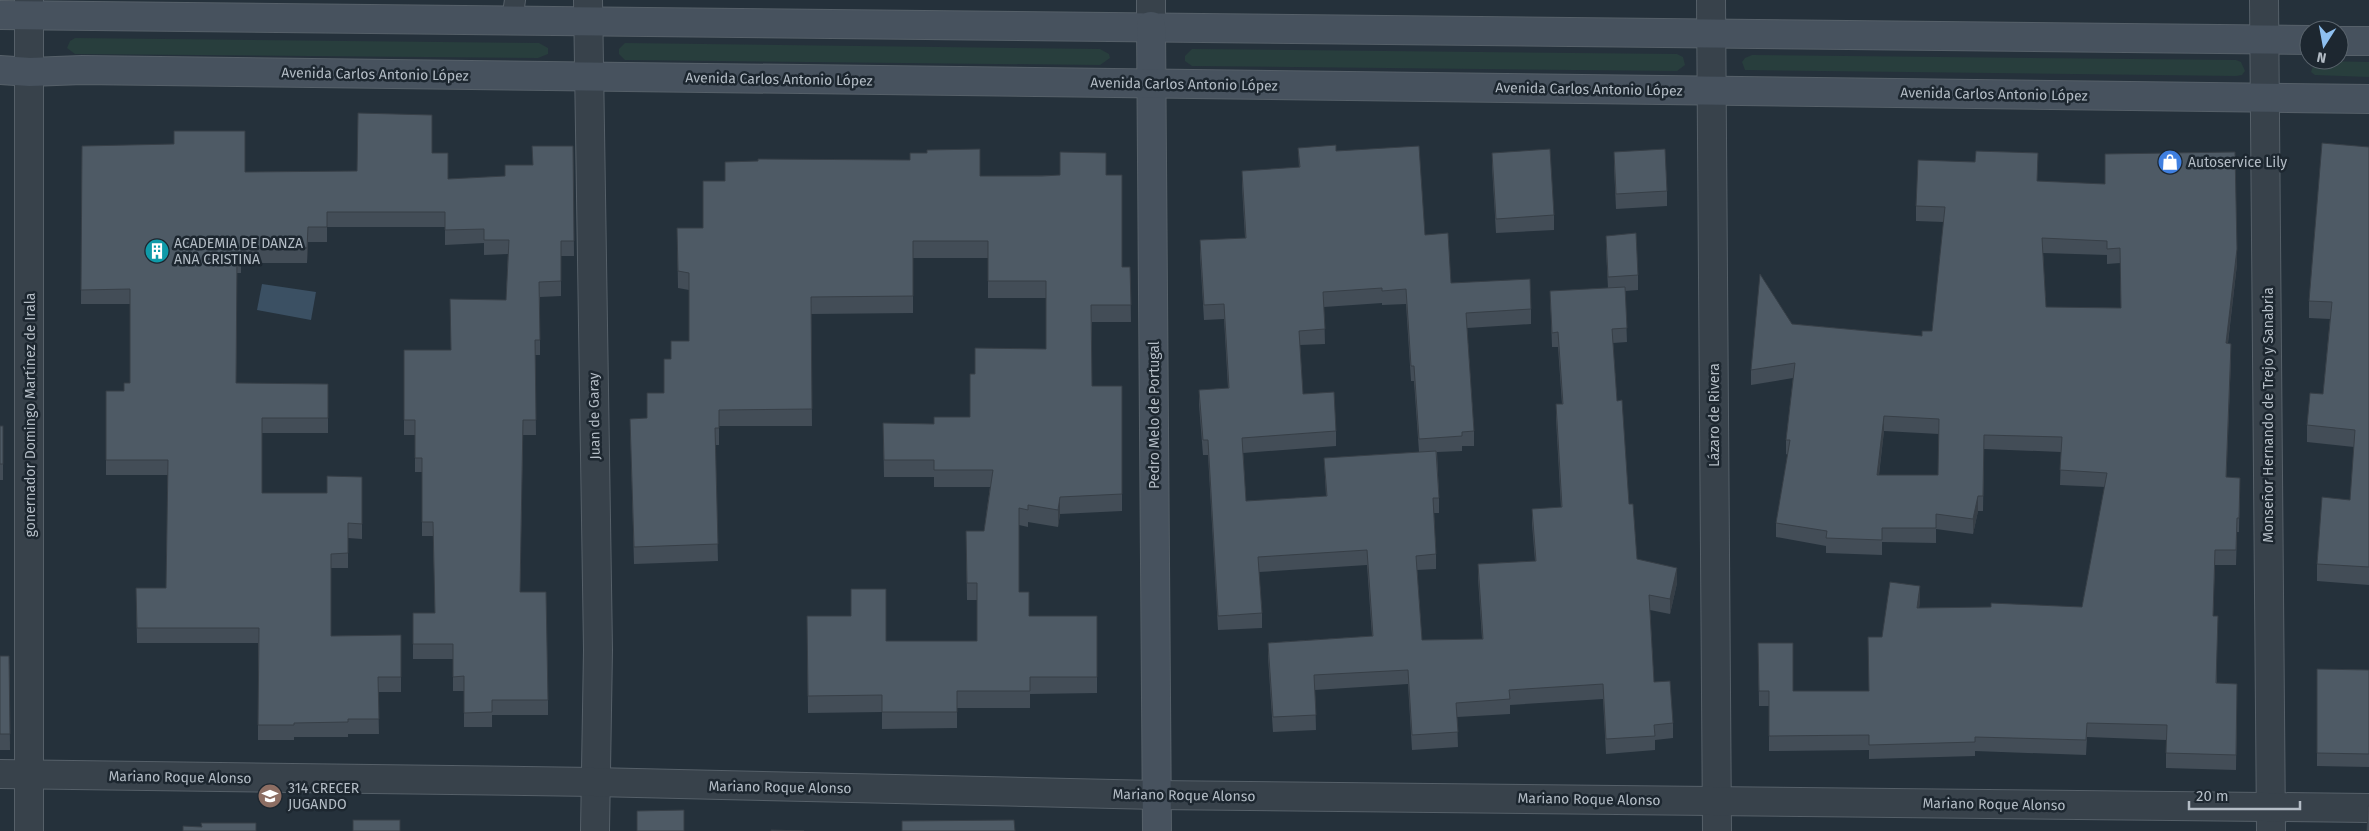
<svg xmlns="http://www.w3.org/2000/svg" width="2369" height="831" viewBox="0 0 2369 831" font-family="'Fira Sans',sans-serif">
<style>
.green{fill:#283e3d}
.water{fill:#3b5063}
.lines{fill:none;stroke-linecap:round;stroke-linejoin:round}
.lane-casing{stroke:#566069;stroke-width:22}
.street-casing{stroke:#566069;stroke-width:30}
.secondary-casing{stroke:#566069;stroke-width:30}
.lane{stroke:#38424b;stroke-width:20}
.street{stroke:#38424b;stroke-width:28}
.secondary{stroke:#47525e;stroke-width:28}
.wall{fill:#434d57;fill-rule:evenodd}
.shaded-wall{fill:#373f47}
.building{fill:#4e5a65;stroke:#373f47;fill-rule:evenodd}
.labels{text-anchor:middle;stroke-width:5;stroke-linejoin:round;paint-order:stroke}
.street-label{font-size:14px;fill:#b4bdc6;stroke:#1d2730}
.poi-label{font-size:14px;fill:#b4bdc6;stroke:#1d2730;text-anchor:start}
</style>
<rect width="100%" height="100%" fill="#25313b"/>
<g class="green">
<polygon points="75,38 539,43 548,48 548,54 538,58 75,54 67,48 70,41"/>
<polygon points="625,43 1100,49 1109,54 1110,58 1100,65 625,60 619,54 619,49"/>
<polygon points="1192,49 1677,54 1683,57 1685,65 1677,71 1192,66 1185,61 1185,56"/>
<polygon points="1752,55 2236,60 2241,62 2245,71 2242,75 2236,76 1745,70 1742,62 1745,58"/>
<polygon points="2321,61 2369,62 2369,77 2315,75 2311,72 2314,63"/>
</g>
<polygon class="water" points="262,284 316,292 311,320 257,310"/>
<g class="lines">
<defs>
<polyline id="lane" points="512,20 515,0"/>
<g id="street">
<polyline points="588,0 598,650 595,831"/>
<polyline points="1711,0 1717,831"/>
<polyline points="2264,0 2271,831"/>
<polyline points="1151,26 1151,0"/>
<polyline points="0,774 594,782 1157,795 2369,808"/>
<polyline points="29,831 29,0"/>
</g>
<g id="secondary">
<polyline points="0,15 2309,40"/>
<polyline points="1151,26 1157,831"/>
<polyline points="2339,41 2369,41"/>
<polyline points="0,70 30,72 82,70 2369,99"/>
</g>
</defs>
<use href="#lane" class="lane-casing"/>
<use href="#street" class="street-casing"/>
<use href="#secondary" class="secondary-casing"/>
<use href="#lane" class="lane"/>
<use href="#street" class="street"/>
<use href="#secondary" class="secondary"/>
</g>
<g class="wall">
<polygon points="82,146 245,172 357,171 432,153 448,179 505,176 532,165 573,146 574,256 561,256 561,296 540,297 540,355 535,355 536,435 523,435 520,592 548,700 548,715 492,715 492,727 464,727 464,691 453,691 453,659 413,659 413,613 435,613 433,536 422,536 422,472 415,472 415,435 404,435 404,350 451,350 506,300 508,254 484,255 484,243 445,245 445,227 327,227 327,242 308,242 307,263 241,263 241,273 237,273 236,383 328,384 328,433 262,433 262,493 327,493 362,477 362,539 348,538 348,568 331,568 331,636 401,635 401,692 378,692 379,734 348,734 348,737 294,737 294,740 258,740 258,643 137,643 136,588 166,588 168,475 106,475 106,391 124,391 130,383 130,304 81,304"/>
<polygon points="2369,147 2369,585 2317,581 2317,564 2350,500 2354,447 2307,442 2307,425 2323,394 2330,319 2309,318 2309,301"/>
<path d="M1298,148L1336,151L1425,235L1451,283L1531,309V324L1467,328L1474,431V446H1462V451L1437,452L1439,498V513H1434L1436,554V569L1417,570L1422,640L1482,639L1478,578V564L1535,561L1532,524V509L1561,508L1556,419V404H1562L1558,347H1552L1550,291L1608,288L1606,250V236L1638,275V290L1625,291L1627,342L1613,343L1617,401L1629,504L1637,559L1677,583L1670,614L1650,610L1654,682L1673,723V738L1655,740V750L1606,754L1603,699L1510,705V714L1457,717L1458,747L1412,750L1408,684L1315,690L1316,730L1273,732L1268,657V643L1372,636L1367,565L1259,572L1262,613V628L1218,630L1208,455H1203L1199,405V390L1228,388L1224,319L1204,320L1200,255V240L1245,238L1242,186V171L1299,168ZM1382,303V305L1406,304L1411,381H1414L1419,452L1324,458L1326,496L1246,501L1243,453L1336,446V431L1303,394L1300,345L1325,344L1324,307Z"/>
<polygon points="1614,152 1667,191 1667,206 1616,209 1614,167"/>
<polygon points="1492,153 1554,215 1554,230 1496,233 1492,167"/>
<polygon points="1106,175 1122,267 1130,267 1131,322 1092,322 1092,386 1122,386 1122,511 1060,514 1058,527 1028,522 1028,527 1019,525 1019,592 1029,616 1097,616 1097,693 1030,694 1030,708 957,708 957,728 882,729 882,712 808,713 807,616 886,641 977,641 977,600 967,600 966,531 984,531 990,487 934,487 934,477 884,477 883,423 934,424 970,417 975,374 1046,349 1046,298 988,298 988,258 913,258 913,313 811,314 812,426 719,426 719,445 715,445 718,561 634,564 630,419 647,418 664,393 671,359 689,341 689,290 678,288 677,228 703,228 980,176"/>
<path d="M2038,181L2237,264L2228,343L2231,359L2226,477L2240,478L2239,532H2237L2236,565H2215L2213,616L2217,683L2237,698L2236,770L2166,768V740L2087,737L2086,755L1975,751V756L1869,759V750L1769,751V706H1759L1758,643L1793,691H1869L1882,637L1920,601L1919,608L2082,607L2105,487L2060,485L2061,452L1984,449L1983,511H1978L1973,534L1936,529V543L1882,542V555L1826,553V546L1776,537V523L1788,455L1786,454V440L1793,378L1751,385V370L1792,324L1922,336L1932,331L1944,222L1916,221V206ZM2043,253L2107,255V264L2120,263L2121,308L2046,307ZM1884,431L1939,434L1938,475H1879Z"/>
<rect x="0" y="426" width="3" height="54"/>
<polygon points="0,656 9,656 10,750 0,750"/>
<polygon points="2317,669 2369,670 2369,767 2317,766"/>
</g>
<g class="shaded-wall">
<polygon points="308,227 308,242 307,263 307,248"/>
<polygon points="2237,249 2237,264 2226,358 2226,343"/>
<polygon points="2231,344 2231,359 2226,492 2226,477"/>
<polygon points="1884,416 1884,431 1877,489 1877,475"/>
<polygon points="1978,496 1978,511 1973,534 1973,519"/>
<polygon points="1060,497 1060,514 1058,527 1058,510"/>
<polygon points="1677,568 1677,583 1670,614 1670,599"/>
<polygon points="1920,586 1920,601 1917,623 1917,608"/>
</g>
<g class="building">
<polygon points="358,113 432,115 432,153 448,153 448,179 505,176 505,165 533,165 532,146 573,146 574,241 561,241 561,281 539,282 540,340 535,340 536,420 523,420 520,592 546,592 548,700 492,700 492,712 464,713 464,676 453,677 453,644 413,644 413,613 435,613 433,522 422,522 422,458 415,458 415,420 404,420 404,350 451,350 450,299 506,300 509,240 484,240 484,229 445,230 445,212 327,212 327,227 308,227 307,248 241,248 241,258 237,258 236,383 328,384 328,418 262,418 262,493 327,493 327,476 362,477 362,524 348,523 348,553 331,554 331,636 401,635 401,677 378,677 379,719 348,719 348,722 294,723 294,725 258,725 259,628 137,628 136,588 166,588 168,460 106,460 106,391 124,391 124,383 130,383 130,289 81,290 82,146 174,144 174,131 245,131 245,172 357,171"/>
<polygon points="2322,143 2369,147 2369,567 2317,564 2322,497 2350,500 2355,430 2307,425 2310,393 2323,394 2332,302 2309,301"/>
<polygon points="1336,145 1336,151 1419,146 1425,235 1448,233 1451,283 1530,279 1531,309 1466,313 1474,431 1462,432 1462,436 1419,439 1414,366 1411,366 1406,289 1382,291 1382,288 1323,292 1325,329 1299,331 1303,394 1334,392 1336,431 1242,438 1246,501 1327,496 1324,458 1436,451 1439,498 1433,498 1436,554 1416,556 1422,640 1483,639 1478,564 1536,561 1532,509 1562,507 1556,404 1563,404 1558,332 1552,333 1550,291 1625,287 1627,328 1612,329 1617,401 1622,400 1629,504 1633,504 1637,559 1677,568 1670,599 1649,595 1654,682 1670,681 1673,723 1654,725 1655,736 1606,739 1603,684 1509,690 1510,699 1456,703 1458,732 1412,735 1408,670 1314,675 1316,715 1273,717 1268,643 1373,636 1367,550 1258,557 1262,613 1218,616 1208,440 1203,440 1199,390 1229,388 1224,304 1204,305 1200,240 1246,238 1242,171 1300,167 1298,148"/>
<polygon points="980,149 980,176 1042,176 1060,175 1060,152 1106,153 1106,175 1122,175 1122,267 1130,267 1131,305 1091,305 1092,386 1122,386 1122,494 1060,497 1058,510 1028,505 1028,510 1019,508 1019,592 1029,592 1029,616 1097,616 1097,677 1030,677 1030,691 957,691 957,712 882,712 882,695 808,696 807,616 851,616 851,589 886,589 886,641 977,641 977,583 967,583 966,531 984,531 993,470 934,470 934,460 884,460 883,423 934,424 934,417 970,417 970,374 975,374 975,348 1046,349 1046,281 988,281 988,241 913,241 913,296 811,297 812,409 719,410 719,428 715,428 718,544 634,547 630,419 647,418 647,393 664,393 664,359 671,359 671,341 689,341 689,273 678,271 677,228 703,228 703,181 725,181 725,162 758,161 758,159 910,160 910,153 927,153 927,150"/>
<polygon points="1550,149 1554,215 1496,219 1492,153"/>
<polygon points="1665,149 1667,191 1616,194 1614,152"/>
<path d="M1976,151L2038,153L2037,181L2105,184V154L2235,152L2237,249L2226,343L2231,344L2226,477L2240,478L2239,518H2237L2236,550H2215L2213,616H2218L2216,683L2237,684L2236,755L2166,753L2167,725L2087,723L2086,740L1975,737V742L1869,745V735L1769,736V691H1759L1758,643H1793V691H1869L1868,637H1882L1890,582L1920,586L1917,608L1991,607V603L2082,607L2107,473L2060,470L2062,437L1984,435L1983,496H1978L1973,519L1936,514V528H1882V540L1826,538L1827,531L1776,523L1790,440H1786L1795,363L1751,370L1760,274L1792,324L1922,336V331H1932L1945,207L1916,206L1918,160L1975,162ZM2042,238L2107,241V249L2120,248L2121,308L2046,307ZM1884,416L1939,419L1938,475H1877Z"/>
<polygon points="1636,233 1638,275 1608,277 1606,236"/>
<rect x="0" y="426" width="3" height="38"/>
<polygon points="0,656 9,656 10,734 0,734"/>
<polygon points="2317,669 2369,670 2369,754 2317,753"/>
<polygon points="2368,806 2369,806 2369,831 2367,831"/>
<polygon points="684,810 684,831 637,831 637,811"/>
<rect x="353" y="820" width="47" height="11"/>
<polygon points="1014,820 1015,831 902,831 902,821"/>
<polygon points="201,823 256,823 256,831 183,831 183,826 202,827"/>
<polygon points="771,830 804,831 771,831"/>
</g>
<defs>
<symbol id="shop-disc" viewBox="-11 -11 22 22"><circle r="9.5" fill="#3f7fe0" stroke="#1d2730"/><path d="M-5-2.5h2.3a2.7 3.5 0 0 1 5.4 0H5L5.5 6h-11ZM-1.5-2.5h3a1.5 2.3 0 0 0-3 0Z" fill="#fff"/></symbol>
<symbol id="building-disc" viewBox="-11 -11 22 22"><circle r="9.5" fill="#0f9aa8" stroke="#1d2730"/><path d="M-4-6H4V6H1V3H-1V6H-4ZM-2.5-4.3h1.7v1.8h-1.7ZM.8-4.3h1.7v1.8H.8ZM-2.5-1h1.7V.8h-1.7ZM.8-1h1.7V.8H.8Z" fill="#fff"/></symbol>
<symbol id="school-disc" viewBox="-11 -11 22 22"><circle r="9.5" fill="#8d6e63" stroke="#1d2730"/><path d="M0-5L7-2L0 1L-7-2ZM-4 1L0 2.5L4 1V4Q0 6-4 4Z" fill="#fff"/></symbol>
</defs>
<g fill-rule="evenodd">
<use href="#shop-disc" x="2156" y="148" width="28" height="28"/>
<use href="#building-disc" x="143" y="237" width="28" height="28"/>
<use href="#school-disc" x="256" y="782" width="28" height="28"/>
</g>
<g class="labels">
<g class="street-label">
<text transform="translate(375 74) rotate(1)" y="5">Avenida Carlos Antonio López</text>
<text transform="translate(779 79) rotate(1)" y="5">Avenida Carlos Antonio López</text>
<text transform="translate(1184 84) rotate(1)" y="5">Avenida Carlos Antonio López</text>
<text transform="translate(1589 89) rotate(1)" y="5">Avenida Carlos Antonio López</text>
<text transform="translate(1994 94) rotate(1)" y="5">Avenida Carlos Antonio López</text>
<text transform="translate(30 415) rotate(-90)" y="5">gonernador Domingo Martínez de Irala</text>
<text transform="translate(1154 415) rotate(-90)" y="5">Pedro Melo de Portugal</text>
<text transform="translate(1714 415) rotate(-90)" y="5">Lázaro de Rivera</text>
<text transform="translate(2268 415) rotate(-90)" y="5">Monseñor Hernando de Trejo y Sanabria</text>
<text transform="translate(594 416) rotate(-91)" y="5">Juan de Garay</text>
<text transform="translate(180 777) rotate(1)" y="5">Mariano Roque Alonso</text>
<text transform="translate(780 787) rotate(1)" y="5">Mariano Roque Alonso</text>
<text transform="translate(1184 795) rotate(1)" y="5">Mariano Roque Alonso</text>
<text transform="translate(1589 799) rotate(1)" y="5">Mariano Roque Alonso</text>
<text transform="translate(1994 804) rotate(1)" y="5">Mariano Roque Alonso</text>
</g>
<g class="poi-label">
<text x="2188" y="167">Autoservice Lily</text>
<text x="174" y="248">ACADEMIA DE DANZA<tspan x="174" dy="16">ANA CRISTINA</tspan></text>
<text x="288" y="793">314 CRECER<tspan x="288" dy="16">JUGANDO</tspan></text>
</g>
</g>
<g transform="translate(2324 45) rotate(191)"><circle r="24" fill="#1d2730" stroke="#59636c"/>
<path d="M0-4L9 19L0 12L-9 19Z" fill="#8fc0f0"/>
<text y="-8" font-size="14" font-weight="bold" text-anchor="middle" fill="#b4bdc6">N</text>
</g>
<path d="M2189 801v8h111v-8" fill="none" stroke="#b4bdc6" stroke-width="2.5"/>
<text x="2196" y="801" font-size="15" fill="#b4bdc6" stroke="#1d2730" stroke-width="4" paint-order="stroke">20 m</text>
</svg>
